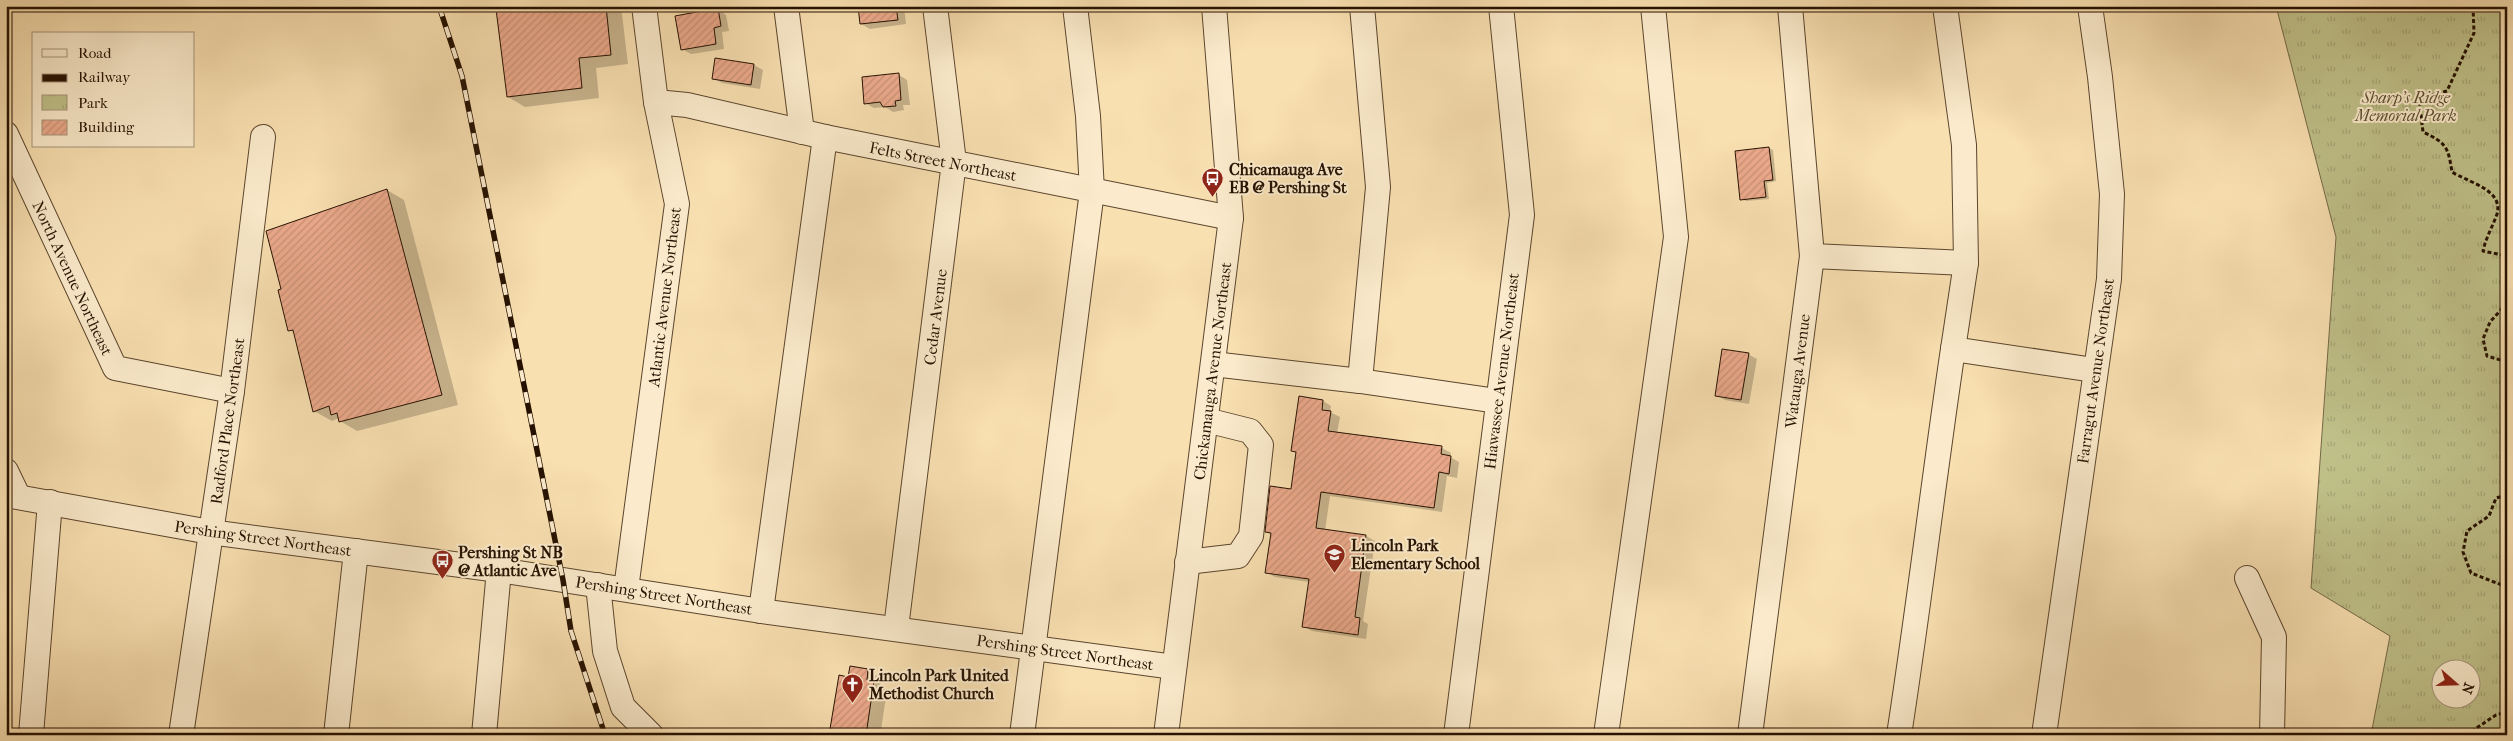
<svg xmlns="http://www.w3.org/2000/svg" width="2513" height="741" viewBox="0 0 2513 741" font-family="'IM FELL French Canon',serif">
<style>
.park{fill:url(#park-tufts);stroke:#736946;fill-rule:evenodd}
.shadow{fill:#0003}
.building{fill:url(#building-hatch);stroke:#261101}
.lines{fill:none;stroke-linecap:round;stroke-linejoin:round}
.minor-casing{stroke:#5b452d;stroke-width:26}
.path{stroke:#261101;stroke-width:3;stroke-dasharray:4 2.5;stroke-linecap:butt}
.minor{stroke:#fbebcc;stroke-width:24}
.rail-casing{stroke:#261101;stroke-width:5.5}
.rail{stroke:#fbebcc;stroke-width:4;stroke-dasharray:11;stroke-linecap:butt}
.labels{text-anchor:middle;stroke-width:4;stroke-linejoin:round;paint-order:stroke}
.park-label{font-size:16px;font-style:italic;fill:#5c4f31;stroke:#fbebcc}
.street-label{font-size:16px;fill:#261101;stroke:#fbebcc}
.poi-label{font-size:16px;font-weight:bold;fill:#261101;stroke:#fbebcc;text-anchor:start}
</style>
<defs>
<pattern id="park-tufts" width="24" height="20" patternUnits="userSpaceOnUse" patternTransform="scale(1.25)"><rect width="24" height="20" fill="#c0c18a"/><path d="M3 7l-1-3M5 7V3M7 7l1-3M15 17l-1-3M17 17v-4M19 17l1-3" fill="none" stroke="#a5a575"/></pattern>
<pattern id="building-hatch" width="6" height="6" patternUnits="userSpaceOnUse" patternTransform="scale(1.25)"><rect width="6" height="6" fill="#ecaa8c"/><path d="M-1 1l2-2M0 6l6-6M5 7l2-2" fill="none" stroke="#ca9177"/></pattern>
</defs>
<rect width="100%" height="100%" fill="#f9e0b1"/>
<filter id="stains"><feTurbulence type="fractalNoise" baseFrequency=".004" numOctaves="4"/><feColorMatrix values="0 0 0 0 .2 0 0 0 0 .09 0 0 0 0 .02 0 0 0 .5 -.17"/></filter>
<radialGradient id="worn" r=".72"><stop offset=".6" stop-color="#630" stop-opacity="0"/><stop offset="1" stop-color="#630" stop-opacity=".3"/></radialGradient>
<path class="park" d="M2276,6H2507V735H2371L2390,636L2311,588L2336,237ZM2440,668H2470V698H2440Z"/>
<g class="shadow">
<polygon points="524,6 621,6 628,64 596,68 599,98 525,107 508,97"/>
<polygon points="860,6 904,6 906,24 870,29 861,24"/>
<polygon points="718,10 726,15 729,31 722,32 724,49 691,54 682,49"/>
<polygon points="716,60 754,65 763,70 760,89 722,83 713,78"/>
<polygon points="899,75 907,80 910,105 903,105 904,110 893,112 885,107 874,108 865,103"/>
<polygon points="1769,148 1773,150 1776,181 1767,183 1769,199 1746,201 1742,199 1737,152"/>
<polygon points="387,190 404,200 458,405 357,431 340,421 339,418 332,421 314,411 295,333 289,330"/>
<polygon points="1748,354 1757,359 1749,404 1725,400 1716,395"/>
<polygon points="1323,401 1331,406 1330,412 1340,417 1337,433 1442,448 1451,453 1450,457 1459,462 1457,478 1447,476 1442,512 1330,496 1325,531 1366,536 1375,541 1363,621 1368,624 1366,639 1312,631 1303,626 1309,582 1275,577 1266,572 1272,535 1267,532 1292,490 1297,453 1292,451"/>
<polygon points="851,668 868,671 881,678 880,686 887,690 881,730 889,735 830,735"/>
</g>
<g class="building">
<polygon points="514,6 606,6 611,55 579,58 582,88 507,97 496,9"/>
<polygon points="858,6 896,6 898,20 860,24"/>
<polygon points="718,8 721,26 714,28 716,44 681,50 675,16"/>
<polygon points="715,58 754,64 751,85 712,79"/>
<polygon points="899,73 901,100 895,101 896,106 883,107 880,102 864,104 862,77"/>
<polygon points="1769,147 1773,180 1764,181 1766,197 1740,200 1735,151"/>
<polygon points="387,189 442,395 339,422 337,413 331,415 329,406 313,412 293,330 288,331 278,290 281,289 266,231"/>
<polygon points="1722,349 1749,353 1741,400 1715,396"/>
<polygon points="1299,396 1323,400 1322,410 1331,411 1328,431 1442,446 1441,454 1451,456 1449,474 1439,472 1434,508 1321,492 1316,528 1366,535 1355,617 1360,618 1358,635 1302,627 1309,579 1265,573 1271,533 1265,532 1270,486 1291,489 1296,452 1291,451"/>
<polygon points="850,666 868,669 867,680 874,681 866,735 829,735 839,675 848,677"/>
</g>
<g class="lines">
<defs>
<g id="minor">
<polyline points="786,6 802,132"/>
<polyline points="1945,6 1964,145 1966,263 1953,349"/>
<polyline points="656,102 687,105 825,137 1231,218"/>
<polyline points="6,134 115,368 232,391"/>
<polyline points="1812,256 1966,263"/>
<polyline points="1213,364 1360,381 1497,401"/>
<polyline points="1360,381 1378,187 1362,6"/>
<polyline points="6,471 18,496"/>
<polyline points="6,495 210,532 499,570 761,611 1174,667"/>
<polyline points="1187,562 1238,556 1251,536 1261,445 1250,431 1206,420"/>
<polyline points="2247,578 2274,637 2272,735"/>
<polyline points="598,585 605,651 623,707 651,735"/>
<polyline points="626,589 677,204 656,102 644,6"/>
<polyline points="761,611 825,137"/>
<polyline points="896,628 954,162 935,6"/>
<polyline points="31,735 50,502"/>
<polyline points="181,735 232,391 263,137"/>
<polyline points="336,735 356,551"/>
<polyline points="484,735 499,570"/>
<polyline points="1022,735 1092,191 1088,116 1075,6"/>
<polyline points="1166,735 1231,218 1214,6"/>
<polyline points="1456,735 1522,215 1501,6"/>
<polyline points="1606,735 1676,237 1653,6"/>
<polyline points="1750,735 1812,256 1790,6"/>
<path d="M1899,735C1919,606 1934,477 1953,349L2094,370"/>
<polyline points="2044,735 2109,279 2112,194 2100,77 2090,6"/>
</g>
</defs>
<use href="#minor" class="minor-casing"/>
<g class="path">
<path d="M2473,6L2474,33L2447,91L2419,98L2423,132C2446,143 2448,146 2452,172C2468,182 2504,190 2497,214C2493,226 2486,237 2483,251L2507,256"/>
<polyline points="2507,303 2490,322 2483,339 2487,356 2507,362"/>
<polyline points="2507,495 2496,498 2489,516 2467,531 2463,552 2471,573 2507,587"/>
<polyline points="2466,735 2496,715 2507,712"/>
</g>
<use href="#minor" class="minor"/>
<defs>
<polyline id="rail" points="439,6 462,76 563,580 571,631 605,735"/>
</defs>
<use href="#rail" class="rail-casing"/>
<use href="#rail" class="rail"/>
</g>
<defs>
<symbol id="bus-pin" viewBox="-11 -11 22 30"><path d="M0 17L-7.5 6A9.5 9.5 0 1 1 7.5 6Z" fill="#8f2418" stroke="#fbebcc"/><path d="M-5-6H5V4H4V6H2V4H-2V6H-4V4H-5ZM-3.5-4V0h7V-4ZM-3.5 1.2v1.5H-2V1.2ZM2 1.2v1.5H3.5V1.2Z" fill="#fff"/></symbol>
<symbol id="school-pin" viewBox="-11 -11 22 30"><path d="M0 17L-7.5 6A9.5 9.5 0 1 1 7.5 6Z" fill="#8f2418" stroke="#fbebcc"/><path d="M0-5L7-2L0 1L-7-2ZM-4 1L0 2.5L4 1V4Q0 6-4 4Z" fill="#fff"/></symbol>
<symbol id="church-pin" viewBox="-11 -11 22 30"><path d="M0 17L-7.5 6A9.5 9.5 0 1 1 7.5 6Z" fill="#8f2418" stroke="#fbebcc"/><path d="M-1.2-6h2.4v3.5h3.3v2.4h-3.3V6h-2.4V-.1h-3.3v-2.4h3.3Z" fill="#fff"/></symbol>
</defs>
<g fill-rule="evenodd">
<use href="#bus-pin" x="1200" y="166" width="25" height="34"/>
<use href="#school-pin" x="1322" y="542" width="25" height="34"/>
<use href="#bus-pin" x="430" y="548" width="25" height="34"/>
<use href="#church-pin" x="840" y="672" width="25" height="34"/>
</g>
<g class="labels">
<g class="park-label">
<text x="2406" y="103">Sharp's Ridge<tspan x="2406" dy="18">Memorial Park</tspan></text>
</g>
<g class="street-label">
<text transform="translate(943 161) rotate(11)" y="6">Felts Street Northeast</text>
<text transform="translate(73 278) rotate(65)" y="6">North Avenue Northeast</text>
<text transform="translate(664 297) rotate(-83)" y="6">Atlantic Avenue Northeast</text>
<text transform="translate(935 317) rotate(-83)" y="6">Cedar Avenue</text>
<text transform="translate(1212 371) rotate(-83)" y="6">Chickamauga Avenue Northeast</text>
<text transform="translate(1501 371) rotate(-83)" y="6">Hiawassee Avenue Northeast</text>
<text transform="translate(1797 371) rotate(-83)" y="6">Watauga Avenue</text>
<text transform="translate(2095 371) rotate(-82)" y="6">Farragut Avenue Northeast</text>
<text transform="translate(227 421) rotate(-82)" y="6">Radford Place Northeast</text>
<text transform="translate(263 538) rotate(8)" y="6">Pershing Street Northeast</text>
<text transform="translate(664 595) rotate(9)" y="6">Pershing Street Northeast</text>
<text transform="translate(1065 652) rotate(8)" y="6">Pershing Street Northeast</text>
</g>
<g class="poi-label">
<text x="1229" y="175">Chicamauga Ave<tspan x="1229" dy="18">EB @ Pershing St</tspan></text>
<text x="1351" y="551">Lincoln Park<tspan x="1351" dy="18">Elementary School</tspan></text>
<text x="458" y="558">Pershing St NB<tspan x="458" dy="18">@ Atlantic Ave</tspan></text>
<text x="869" y="681">Lincoln Park United<tspan x="869" dy="18">Methodist Church</tspan></text>
</g>
</g>
<rect width="2513" height="741" fill="none" stroke="#f9e0b1" stroke-width="25"/>
<rect x="8" y="8" width="2498" height="726" fill="none" stroke="#261101" stroke-width="2.5"/>
<rect x="12" y="12" width="2488" height="716" fill="none" stroke="#261101"/>
<rect x="32" y="32" width="162" height="115" fill="#fbebcc" stroke="#a6947b"/>
<rect x="42" y="49" width="25" height="8" fill="#fbebcc" stroke="#a6947b"/>
<text x="78" y="58" font-size="15" fill="#261101">Road</text>
<rect x="42" y="74" width="25" height="8" fill="#261101" stroke="#a6947b"/>
<text x="78" y="82" font-size="15" fill="#261101">Railway</text>
<rect x="42" y="95" width="25" height="15" fill="url(#park-tufts)" stroke="#a6947b"/>
<text x="78" y="108" font-size="15" fill="#261101">Park</text>
<rect x="42" y="120" width="25" height="15" fill="url(#building-hatch)" stroke="#a6947b"/>
<text x="78" y="132" font-size="15" fill="#261101">Building</text>
<g transform="translate(2456 684) rotate(110)"><circle r="24" fill="#fbebcc" stroke="#a6947b"/>
<path d="M0-4L9 19L0 12L-9 19Z" fill="#8f2418"/>
<text y="-8" font-size="14" font-weight="bold" text-anchor="middle" fill="#261101">N</text>
</g>
<rect width="100%" height="100%" filter="url(#stains)"/>
<rect width="100%" height="100%" fill="url(#worn)"/>
</svg>
